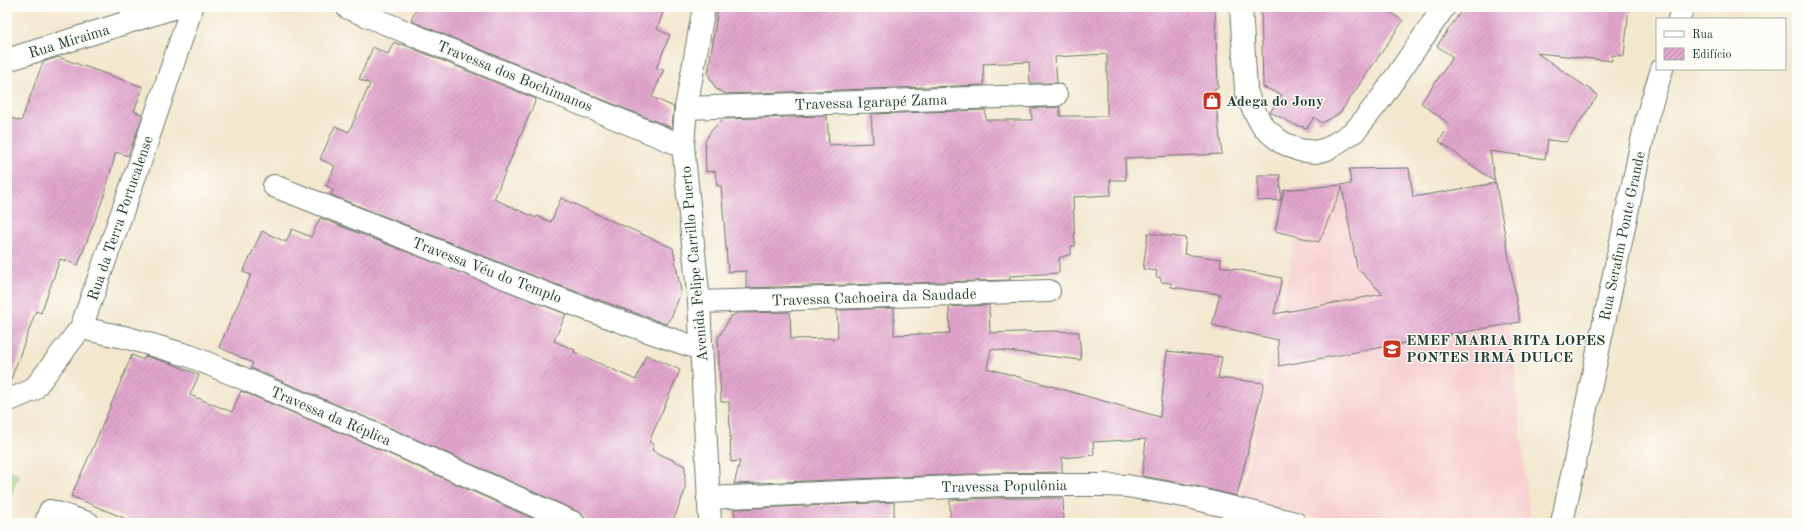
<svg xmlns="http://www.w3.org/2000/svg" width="1804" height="530" viewBox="0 0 1804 530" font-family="'Old Standard TT',serif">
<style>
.built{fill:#f7cfd1}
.pitch{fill:#a3db8d;stroke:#618c60}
.building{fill:url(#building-hatch)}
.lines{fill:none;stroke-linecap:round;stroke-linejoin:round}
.minor-casing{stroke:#69786a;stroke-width:24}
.minor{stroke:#fff;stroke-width:22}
.labels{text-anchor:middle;stroke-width:3;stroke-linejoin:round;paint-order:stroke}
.street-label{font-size:15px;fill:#1f3d34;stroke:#fdfcf7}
.poi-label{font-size:15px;font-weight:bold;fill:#1f3d34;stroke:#fdfcf7;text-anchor:start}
</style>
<defs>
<pattern id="building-hatch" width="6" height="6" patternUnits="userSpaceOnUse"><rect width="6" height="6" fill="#e3a6cd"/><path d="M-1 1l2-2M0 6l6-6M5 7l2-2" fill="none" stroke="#b788a7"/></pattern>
</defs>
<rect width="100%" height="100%" fill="#fdfcf7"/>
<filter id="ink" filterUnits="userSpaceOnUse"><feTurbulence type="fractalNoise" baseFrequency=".025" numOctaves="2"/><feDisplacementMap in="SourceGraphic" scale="8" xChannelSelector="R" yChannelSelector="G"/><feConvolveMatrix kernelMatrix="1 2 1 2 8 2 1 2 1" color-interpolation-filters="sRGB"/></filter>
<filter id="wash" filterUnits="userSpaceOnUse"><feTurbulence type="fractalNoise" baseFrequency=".012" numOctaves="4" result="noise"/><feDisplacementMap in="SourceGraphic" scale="16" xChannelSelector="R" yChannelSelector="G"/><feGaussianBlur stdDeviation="0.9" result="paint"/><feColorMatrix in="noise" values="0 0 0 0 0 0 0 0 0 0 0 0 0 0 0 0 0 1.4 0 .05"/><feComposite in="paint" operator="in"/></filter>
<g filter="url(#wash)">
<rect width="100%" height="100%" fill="#f3e7ce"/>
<polygon class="built" points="1409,168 1413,197 1496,183 1530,523 1338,523 1241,500 1306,188 1351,184 1349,169"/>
<polygon class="pitch" points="7,470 18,474 7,505"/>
<g id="blocks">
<g class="building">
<polygon points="417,7 665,7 657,29 670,35 656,69 664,69 652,97 674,107 672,128 411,21"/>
<polygon points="718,7 1215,7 1218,88 1214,89 1222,154 1125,158 1126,180 1110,180 1111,195 1073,197 1075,246 1071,246 1071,254 1059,258 1059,273 1010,276 1010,280 746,288 746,271 728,272 721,186 717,186 715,171 706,172 705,142 710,132 723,119 827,116 829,145 873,143 871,114 985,110 986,120 1032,120 1031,108 1060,107 1060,116 1107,116 1107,54 1055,57 1057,83 1030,83 1029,62 983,64 984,85 726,94 716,89 708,74"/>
<polygon points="1261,7 1383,7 1403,21 1340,113 1322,123 1314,117 1307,128 1295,125 1270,112 1282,95 1263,87"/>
<polygon points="1464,7 1629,7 1624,56 1612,55 1612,61 1537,53 1598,95 1566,142 1548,140 1545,159 1490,151 1495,182 1439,141 1450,125 1421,103 1453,57 1437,46"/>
<polygon points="394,42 401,45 402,44 536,99 494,199 536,218 537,216 551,222 561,198 673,248 681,292 672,316 666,324 544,280 331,195 333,189 326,186 335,166 320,159 335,126 349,132 370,84 359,79 373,47 388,54"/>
<polygon points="58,57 143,87 134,111 143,115 128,156 116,152 104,196 78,265 60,259 41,313 36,311 10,382 7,382 7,117 21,121 43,62"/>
<polygon points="1409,168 1413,197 1496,183 1520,322 1279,366 1278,340 1212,325 1220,294 1171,287 1171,283 1161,282 1161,278 1156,277 1157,271 1143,269 1148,233 1186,238 1184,254 1221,259 1220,266 1282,278 1274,314 1383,294 1357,268 1342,187 1319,242 1275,231 1284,190 1351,184 1349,169"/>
<polygon points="1258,175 1280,175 1281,200 1258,201"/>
<polygon points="320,218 566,314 554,341 575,350 574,352 636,380 646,355 680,370 649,442 654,444 652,450 685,466 685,491 672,523 586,523 584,516 579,512 377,422 251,368 253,363 219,347 251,275 243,272 262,231 286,242 292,229 311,237"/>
<polygon points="989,305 990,333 1051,331 1079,332 1081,360 991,349 987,368 1160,417 1167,351 1222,357 1218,378 1264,383 1237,496 1191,485 1142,476 1146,439 1093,442 1094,455 1062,458 1062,472 998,473 734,484 740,461 731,462 729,402 721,402 718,338 731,316 739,313 790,312 791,339 837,338 838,337 837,310 894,308 894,335 950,333 949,307"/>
<polygon points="132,355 143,360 145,356 172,364 199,375 190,395 232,412 241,391 367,444 543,523 136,523 71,496 92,450"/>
<polygon points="999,498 1063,498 1064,523 950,523 950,500"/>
<polygon points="894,502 894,523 735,523 734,509"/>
</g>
</g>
</g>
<g filter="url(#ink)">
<use href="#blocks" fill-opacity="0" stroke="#69786a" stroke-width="1"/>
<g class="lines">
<defs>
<g id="minor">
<polyline points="349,7 348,8 683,146"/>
<polyline points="704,7 686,108 683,146 699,302 710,523"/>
<polyline points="1241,7 1246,90 1251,105 1263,127 1281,142 1299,150 1315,152 1327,149 1355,131 1380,100 1444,7"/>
<polyline points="1679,19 1683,7"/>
<polyline points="7,60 176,7"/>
<polyline points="686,108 1056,95"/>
<path d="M274,186C417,241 556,302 701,349"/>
<polyline points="699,302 1049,291"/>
<polyline points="81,328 128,338 190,356 372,433 574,523"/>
<polyline points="7,401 33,390 81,328 140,162 192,7"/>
<polyline points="708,498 999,485 1102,485 1127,486 1189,497 1295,523"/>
<polyline points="46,523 50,511 88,523"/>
<polyline points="1562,523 1647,117 1662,69"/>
</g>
</defs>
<use href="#minor" class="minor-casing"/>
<use href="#minor" class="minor"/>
</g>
</g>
<defs>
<symbol id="shop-square" viewBox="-11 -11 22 22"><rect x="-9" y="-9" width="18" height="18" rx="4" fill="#c8321e" stroke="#fdfcf7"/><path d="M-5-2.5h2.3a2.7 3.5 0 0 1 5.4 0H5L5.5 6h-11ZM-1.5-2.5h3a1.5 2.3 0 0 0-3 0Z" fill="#fff"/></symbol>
<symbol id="school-square" viewBox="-11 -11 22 22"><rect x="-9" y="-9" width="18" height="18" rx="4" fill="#c8321e" stroke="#fdfcf7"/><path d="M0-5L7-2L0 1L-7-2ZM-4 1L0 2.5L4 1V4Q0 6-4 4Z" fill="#fff"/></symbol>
</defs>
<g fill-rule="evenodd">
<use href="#shop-square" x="1201" y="90" width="22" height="22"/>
<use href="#school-square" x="1381" y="338" width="22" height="22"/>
</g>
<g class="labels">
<g class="street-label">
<text transform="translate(69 41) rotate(-17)" y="5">Rua Miraima</text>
<text transform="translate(515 76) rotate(22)" y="5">Travessa dos Bochimanos</text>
<text transform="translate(871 102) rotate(-2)" y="5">Travessa Igarapé Zama</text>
<text transform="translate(120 218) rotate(-71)" y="5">Rua da Terra Portucalense</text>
<text transform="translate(1622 236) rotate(-78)" y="5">Rua Serafim Ponte Grande</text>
<text transform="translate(694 264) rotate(-95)" y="5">Avenida Felipe Carrillo Puerto</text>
<text transform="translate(487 270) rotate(21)" y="5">Travessa Véu do Templo</text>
<text transform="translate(874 297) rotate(-2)" y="5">Travessa Cachoeira da Saudade</text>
<text transform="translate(331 416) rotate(23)" y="5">Travessa da Réplica</text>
<text transform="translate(1004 486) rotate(-1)" y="5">Travessa Populônia</text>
</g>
<g class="poi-label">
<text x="1226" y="106">Adega do Jony</text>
<text x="1406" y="345">EMEF MARIA RITA LOPES<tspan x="1406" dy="17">PONTES IRMÃ DULCE</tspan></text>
</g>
</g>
<rect width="1804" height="530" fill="none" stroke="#fdfcf7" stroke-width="24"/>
<rect x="1656" y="18" width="130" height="52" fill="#fdfcf7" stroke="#a4b0a9"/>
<rect x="1664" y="31" width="20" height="6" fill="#ffffff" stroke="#a4b0a9"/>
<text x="1692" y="38" font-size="12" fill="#1f3d34">Rua</text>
<rect x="1664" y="48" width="20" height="12" fill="url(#building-hatch)" stroke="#a4b0a9"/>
<text x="1692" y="58" font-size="12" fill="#1f3d34">Edifício</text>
</svg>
